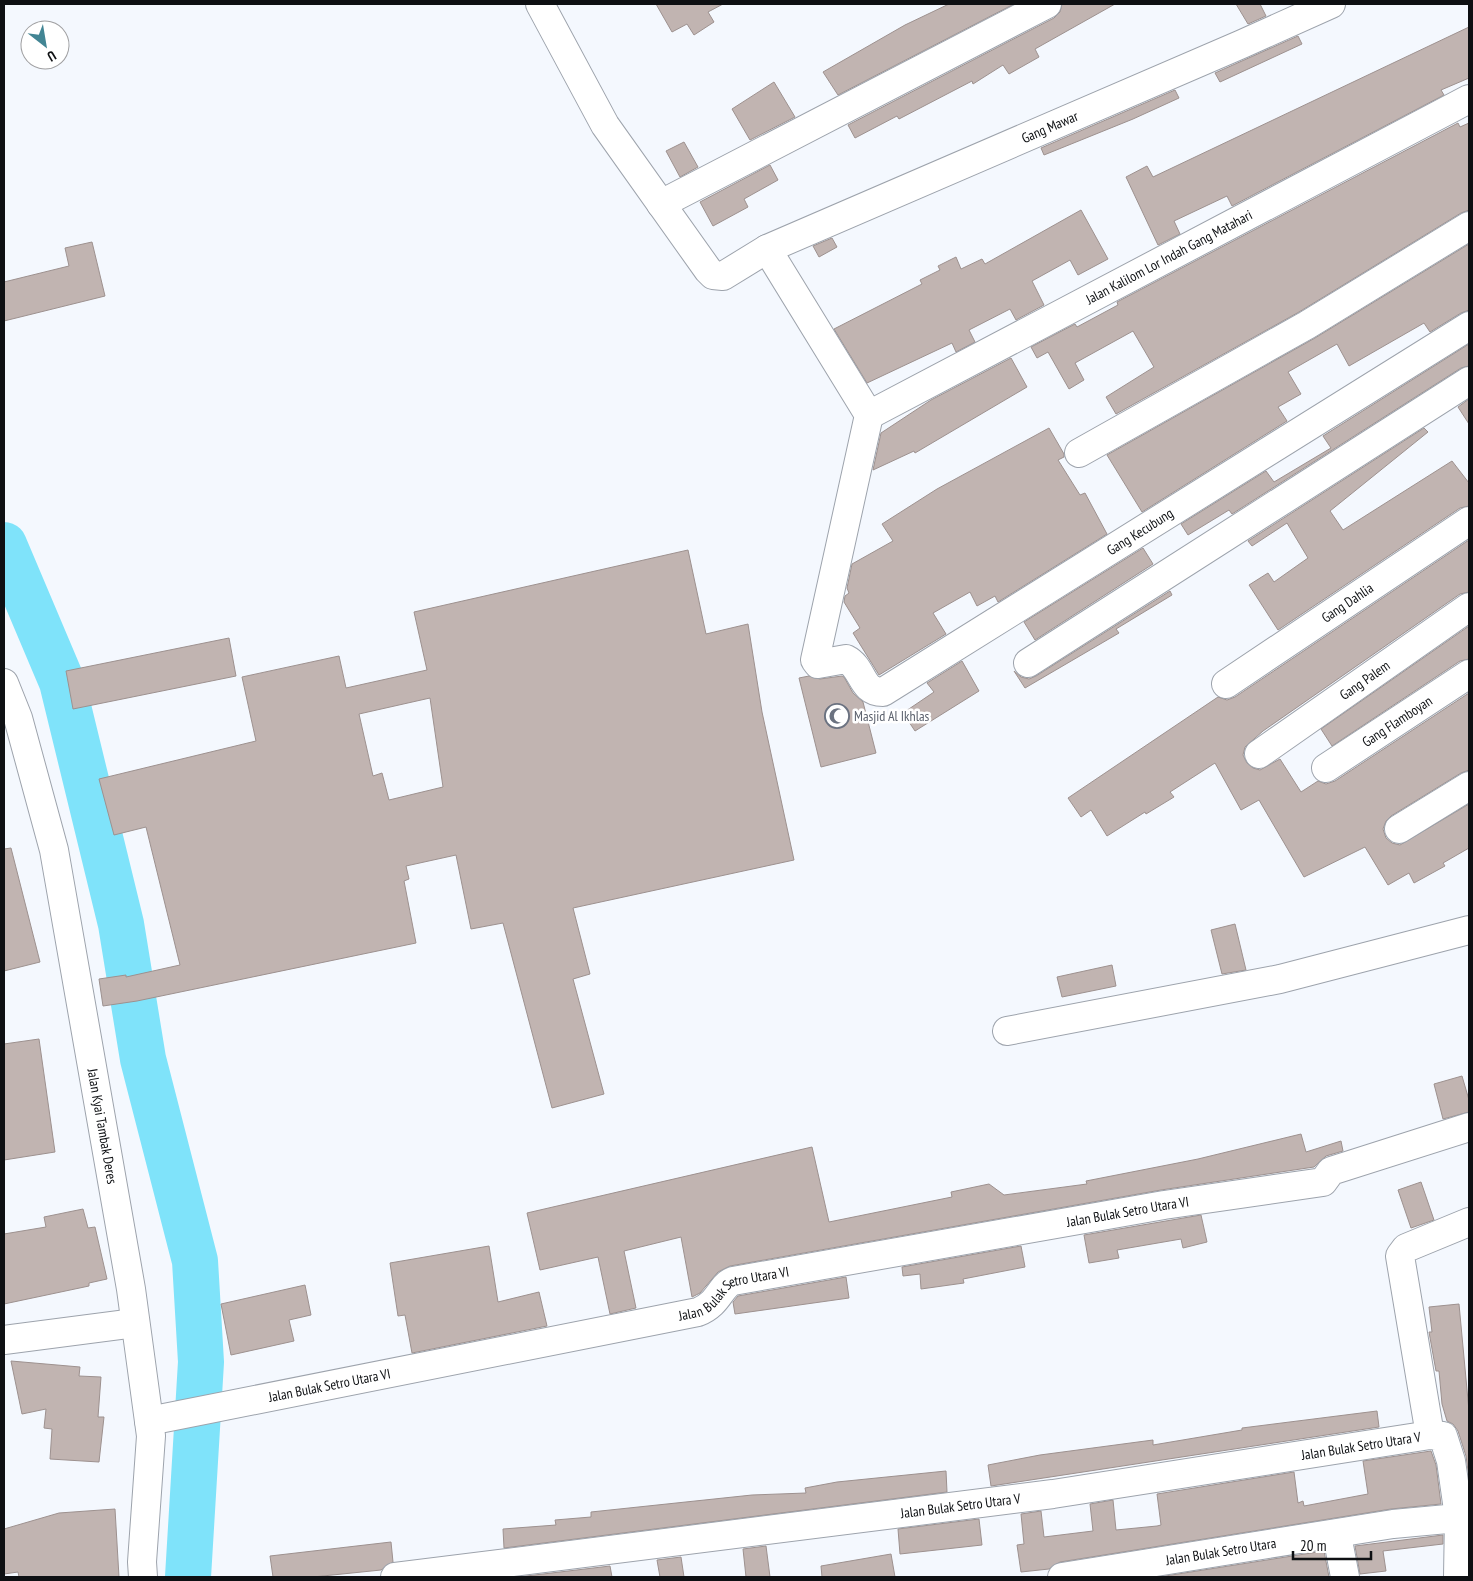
<svg xmlns="http://www.w3.org/2000/svg" width="1473" height="1581" viewBox="0 0 1473 1581" font-family="'PT Sans Narrow',sans-serif">
<style>
.lines{fill:none;stroke-linecap:round;stroke-linejoin:round}
.river{stroke:#7fe3fa;stroke-width:46}
.building{fill:#c1b4b1;stroke:#9d918f;fill-rule:evenodd}
.minor-casing{stroke:#9da3ac;stroke-width:30}
.minor{stroke:#fff;stroke-width:28}
.labels{text-anchor:middle;stroke-width:5;stroke-linejoin:round;paint-order:stroke}
.street-label{font-size:14px;fill:#0e1013;stroke:#fff}
.worship-label{font-size:14px;fill:#5b616d;stroke:#fff;text-anchor:start}
</style>
<rect width="100%" height="100%" fill="#f4f8fe"/>
<g class="lines">
<polyline class="river" points="4,545 62,682 121,924 143,1059 195,1261 201,1362 188,1577"/>
</g>
<g class="building">
<polygon points="656,4 723,4 708,12 714,22 694,35 687,24 672,32"/>
<polygon points="949,4 1014,4 838,95 823,72 905,25"/>
<polygon points="1062,4 1115,4 1035,49 1039,57 1009,74 1003,65 973,84 972,81 899,119 897,116 855,138 848,125 1054,18 1060,12"/>
<polygon points="1236,4 1260,4 1266,16 1248,24"/>
<polygon points="1469,27 1469,78 1441,90 1444,95 1232,206 1227,196 1174,221 1180,234 1158,245 1126,177 1147,166 1153,177"/>
<polygon points="1298,36 1302,44 1220,82 1215,73"/>
<polygon points="774,82 795,117 750,140 732,109"/>
<polygon points="1175,90 1179,98 1133,119 1044,155 1041,148"/>
<polygon points="1458,123 1460,127 1469,123 1469,210 1461,213 1299,312 1116,414 1106,397 1154,367 1133,331 1075,363 1084,380 1069,389 1048,352 1037,358 1031,347 1075,324 1077,327 1118,305 1117,302"/>
<polygon points="684,142 698,167 680,177 666,151"/>
<polygon points="770,165 778,180 744,199 748,207 713,226 700,202"/>
<polygon points="1081,210 1108,259 1078,275 1070,260 1032,281 1044,305 1016,320 1010,309 969,330 975,342 956,352 952,343 867,383 834,329 922,284 920,280 940,270 938,266 956,257 961,269 982,259 985,264"/>
<polygon points="832,238 837,247 819,257 813,246"/>
<polygon points="92,242 105,296 4,321 4,282 69,266 65,248"/>
<polygon points="1469,244 1469,310 1461,313 1430,332 1424,323 1349,366 1337,344 1288,372 1301,394 1278,407 1287,421 1142,512 1107,455 1315,338"/>
<polygon points="1469,344 1469,366 1461,368 1232,514 1229,510 1188,535 1181,524 1266,471 1274,482 1331,448 1323,436"/>
<polygon points="1011,358 1027,387 915,453 914,451 873,470 881,433 931,400"/>
<polygon points="1469,399 1469,424 1458,407"/>
<polygon points="1049,428 1064,454 1064,457 1058,460 1080,495 1085,493 1107,534 998,602 995,596 977,606 970,592 933,613 946,634 879,675 853,633 860,628 844,602 845,596 849,593 847,588 852,564 893,541 882,524 937,489"/>
<polygon points="1424,428 1428,432 1330,511 1343,530 1452,461 1469,483 1469,506 1460,508 1278,630 1249,585 1268,573 1274,582 1308,558 1287,523 1252,546 1248,541"/>
<polygon points="1469,540 1469,592 1460,594 1263,731 1245,747 1243,755 1247,763 1253,768 1260,770 1280,759 1301,792 1318,781 1326,784 1335,781 1469,693 1469,770 1461,773 1391,816 1386,821 1383,829 1386,838 1392,843 1400,845 1469,804 1469,848 1443,863 1445,866 1414,883 1409,873 1388,885 1365,847 1304,877 1259,800 1241,810 1215,763 1170,792 1174,797 1146,814 1145,812 1107,836 1091,810 1081,817 1068,798 1218,697 1227,700 1235,697"/>
<polygon points="1143,548 1153,564 1035,640 1024,622"/>
<path d="M688,550L706,634L748,624L762,712L794,860L573,908L590,974L573,979L604,1094L552,1108L503,923L471,929L456,855L406,866L409,879L404,881L416,943L137,1001L103,1006L99,979L126,975V977L180,965L146,827L114,835L99,779L256,741L242,677L339,656L346,688L427,670L414,612ZM430,698L443,787L389,800L382,773L373,776L359,714Z"/>
<polygon points="1170,591 1172,595 1116,629 1119,633 1025,688 1014,671 1021,677 1029,679 1036,676"/>
<polygon points="1469,626 1469,659 1460,661 1332,746 1321,729"/>
<polygon points="229,638 236,676 73,709 66,671"/>
<polygon points="962,661 979,691 915,731 903,713 934,692 927,683"/>
<polygon points="809,676 820,679 842,676 844,677 853,693 863,702 876,753 821,767 799,678"/>
<polygon points="11,848 40,962 4,971 4,849"/>
<polygon points="1235,924 1246,970 1222,974 1211,930"/>
<polygon points="1112,965 1116,986 1062,997 1057,977"/>
<polygon points="39,1039 55,1152 4,1160 4,1044"/>
<polygon points="1462,1076 1469,1100 1469,1112 1443,1119 1434,1084"/>
<polygon points="1301,1134 1306,1152 1341,1141 1343,1151 1326,1156 1314,1167 1161,1190 730,1266 718,1272 700,1293 692,1297 681,1237 624,1251 636,1308 610,1314 598,1257 540,1270 527,1213 812,1147 829,1222 952,1197 951,1192 989,1184 1004,1195 1087,1184 1086,1181 1198,1159"/>
<polygon points="1421,1182 1434,1220 1411,1228 1398,1190"/>
<polygon points="83,1209 88,1228 95,1227 107,1279 89,1283 89,1286 4,1304 4,1234 46,1227 44,1217"/>
<polygon points="1201,1215 1207,1242 1183,1248 1181,1239 1117,1250 1119,1258 1089,1263 1084,1235"/>
<polygon points="489,1246 498,1302 539,1292 547,1326 412,1353 405,1315 398,1316 390,1263"/>
<polygon points="1021,1246 1025,1267 963,1279 964,1283 921,1289 920,1274 903,1276 902,1267"/>
<polygon points="846,1277 849,1298 735,1314 733,1302 738,1296"/>
<polygon points="305,1285 311,1315 289,1320 294,1341 231,1355 221,1304"/>
<polygon points="1459,1304 1469,1411 1469,1478 1466,1456 1458,1431 1453,1424 1447,1421 1442,1404 1439,1371 1436,1371 1429,1332 1432,1332 1429,1307"/>
<polygon points="11,1361 80,1367 79,1376 101,1377 98,1417 104,1417 99,1462 50,1459 52,1429 44,1428 46,1409 22,1414"/>
<polygon points="1377,1411 1379,1427 991,1486 988,1465 1040,1455 1153,1440 1153,1445 1242,1430 1242,1428"/>
<polygon points="1431,1451 1436,1465 1441,1504 1391,1509 1060,1562 1049,1569 1021,1572 1017,1545 1024,1544 1021,1514 1041,1511 1044,1537 1093,1531 1090,1504 1113,1500 1116,1530 1157,1526 1161,1525 1157,1494 1294,1472 1298,1503 1303,1501 1304,1506 1368,1494 1363,1461"/>
<polygon points="946,1471 947,1492 504,1548 503,1529 556,1525 555,1520 591,1517 591,1512 752,1495 806,1493 805,1488 837,1482"/>
<polygon points="115,1509 119,1577 19,1577 18,1572 4,1574 4,1529 59,1513"/>
<polygon points="979,1519 982,1545 900,1554 898,1529"/>
<polygon points="1443,1535 1443,1544 1383,1551 1386,1571 1360,1574 1355,1546"/>
<polygon points="391,1542 393,1562 381,1570 313,1577 273,1577 270,1556"/>
<polygon points="766,1546 770,1577 746,1577 743,1549"/>
<polygon points="1324,1551 1329,1577 1159,1577"/>
<polygon points="891,1554 895,1577 822,1577 821,1566"/>
<polygon points="681,1557 684,1577 660,1577 657,1560"/>
<polygon points="610,1566 612,1577 518,1577"/>
</g>
<g class="lines">
<defs>
<g id="minor">
<path id="s1" d="M540,4L605,125L708,270L713,275L723,276L767,249L869,415L815,660L818,664L846,659C864,668 860,692 883,692L1469,326"/>
<polyline points="661,204 1047,4"/>
<path id="s2" d="M767,249L1242,44L1331,4"/>
<path id="s3" d="M869,415L1469,99"/>
<polyline points="1079,453 1307,325 1469,226"/>
<polyline points="1028,663 1469,381"/>
<path id="s4" d="M4,683L18,718L54,850L131,1289L151,1436L142,1562L143,1577"/>
<path id="s5" d="M1226,684L1469,521"/>
<path id="s6" d="M1259,754L1469,607"/>
<path id="s7" d="M1326,768L1469,674"/>
<polyline points="1399,829 1469,786"/>
<polyline points="1007,1031 1280,979 1469,930"/>
<polyline points="4,1340 135,1323"/>
<path id="s8" d="M149,1421L698,1312C719,1304 720,1286 733,1281L1164,1205L1323,1182L1331,1171L1469,1127"/>
<polyline points="1430,1435 1400,1256 1406,1248 1469,1222"/>
<polyline points="1337,1535 1345,1577"/>
<path id="s9" d="M395,1577L1053,1494L1430,1435L1443,1436L1451,1461L1459,1517L1458,1577"/>
<path id="s10" d="M1062,1577L1393,1524L1469,1517"/>
</g>
</defs>
<use href="#minor" class="minor-casing"/>
<use href="#minor" class="minor"/>
</g>
<defs>
<symbol id="mosque-ring" viewBox="-11 -11 22 22"><circle r="9.5" fill="#fff" stroke="#6b7280" stroke-width="1.5"/><path d="M3.5-4.9A6 6 0 1 0 3.5 4.9A5 5 0 1 1 3.5-4.9Z" fill="#6b7280"/></symbol>
</defs>
<g fill-rule="evenodd">
<use href="#mosque-ring" x="823" y="702" width="28" height="28"/>
</g>
<g class="labels">
<g class="street-label">
<text dy="5" stroke="none"><textPath href="#s2" startOffset="308">Gang Mawar</textPath></text>
<text dy="5" stroke="none"><textPath href="#s3" startOffset="339">Jalan Kalilom Lor Indah Gang Matahari</textPath></text>
<text dy="5" stroke="none"><textPath href="#s1" startOffset="1218">Gang Kecubung</textPath></text>
<text dy="5" stroke="none"><textPath href="#s5" startOffset="146">Gang Dahlia</textPath></text>
<text dy="5" stroke="none"><textPath href="#s6" startOffset="129">Gang Palem</textPath></text>
<text dy="5" stroke="none"><textPath href="#s7" startOffset="85">Gang Flamboyan</textPath></text>
<text dy="5" stroke="none"><textPath href="#s4" startOffset="455">Jalan Kyai Tambak Deres</textPath></text>
<text dy="5" stroke="none"><textPath href="#s8" startOffset="1008">Jalan Bulak Setro Utara VI</textPath></text>
<text dy="5" stroke="none"><textPath href="#s8" startOffset="602">Jalan Bulak Setro Utara VI</textPath></text>
<text dy="5" stroke="none"><textPath href="#s8" startOffset="184">Jalan Bulak Setro Utara VI</textPath></text>
<text dy="5" stroke="none"><textPath href="#s9" startOffset="975">Jalan Bulak Setro Utara V</textPath></text>
<text dy="5" stroke="none"><textPath href="#s9" startOffset="570">Jalan Bulak Setro Utara V</textPath></text>
<text dy="5" stroke="none"><textPath href="#s10" startOffset="161">Jalan Bulak Setro Utara</textPath></text>
</g>
<g class="worship-label">
<text x="854" y="721">Masjid Al Ikhlas</text>
</g>
</g>
<rect width="1473" height="1581" fill="none" stroke="#0e1013" stroke-width="10"/>
<g transform="translate(45 45) rotate(149)"><circle r="24" fill="#ffffff" stroke="#9f9fa1"/>
<path d="M0-4L9 19L0 12L-9 19Z" fill="#428594"/>
<text y="-8" font-size="14" font-weight="bold" text-anchor="middle" fill="#0e1013">U</text>
</g>
<path d="M1293 1551v8h78v-8" fill="none" stroke="#0e1013" stroke-width="2.5"/>
<text x="1300" y="1551" font-size="15" fill="#0e1013" stroke="#ffffff" stroke-width="4" paint-order="stroke">20 m</text>
</svg>
